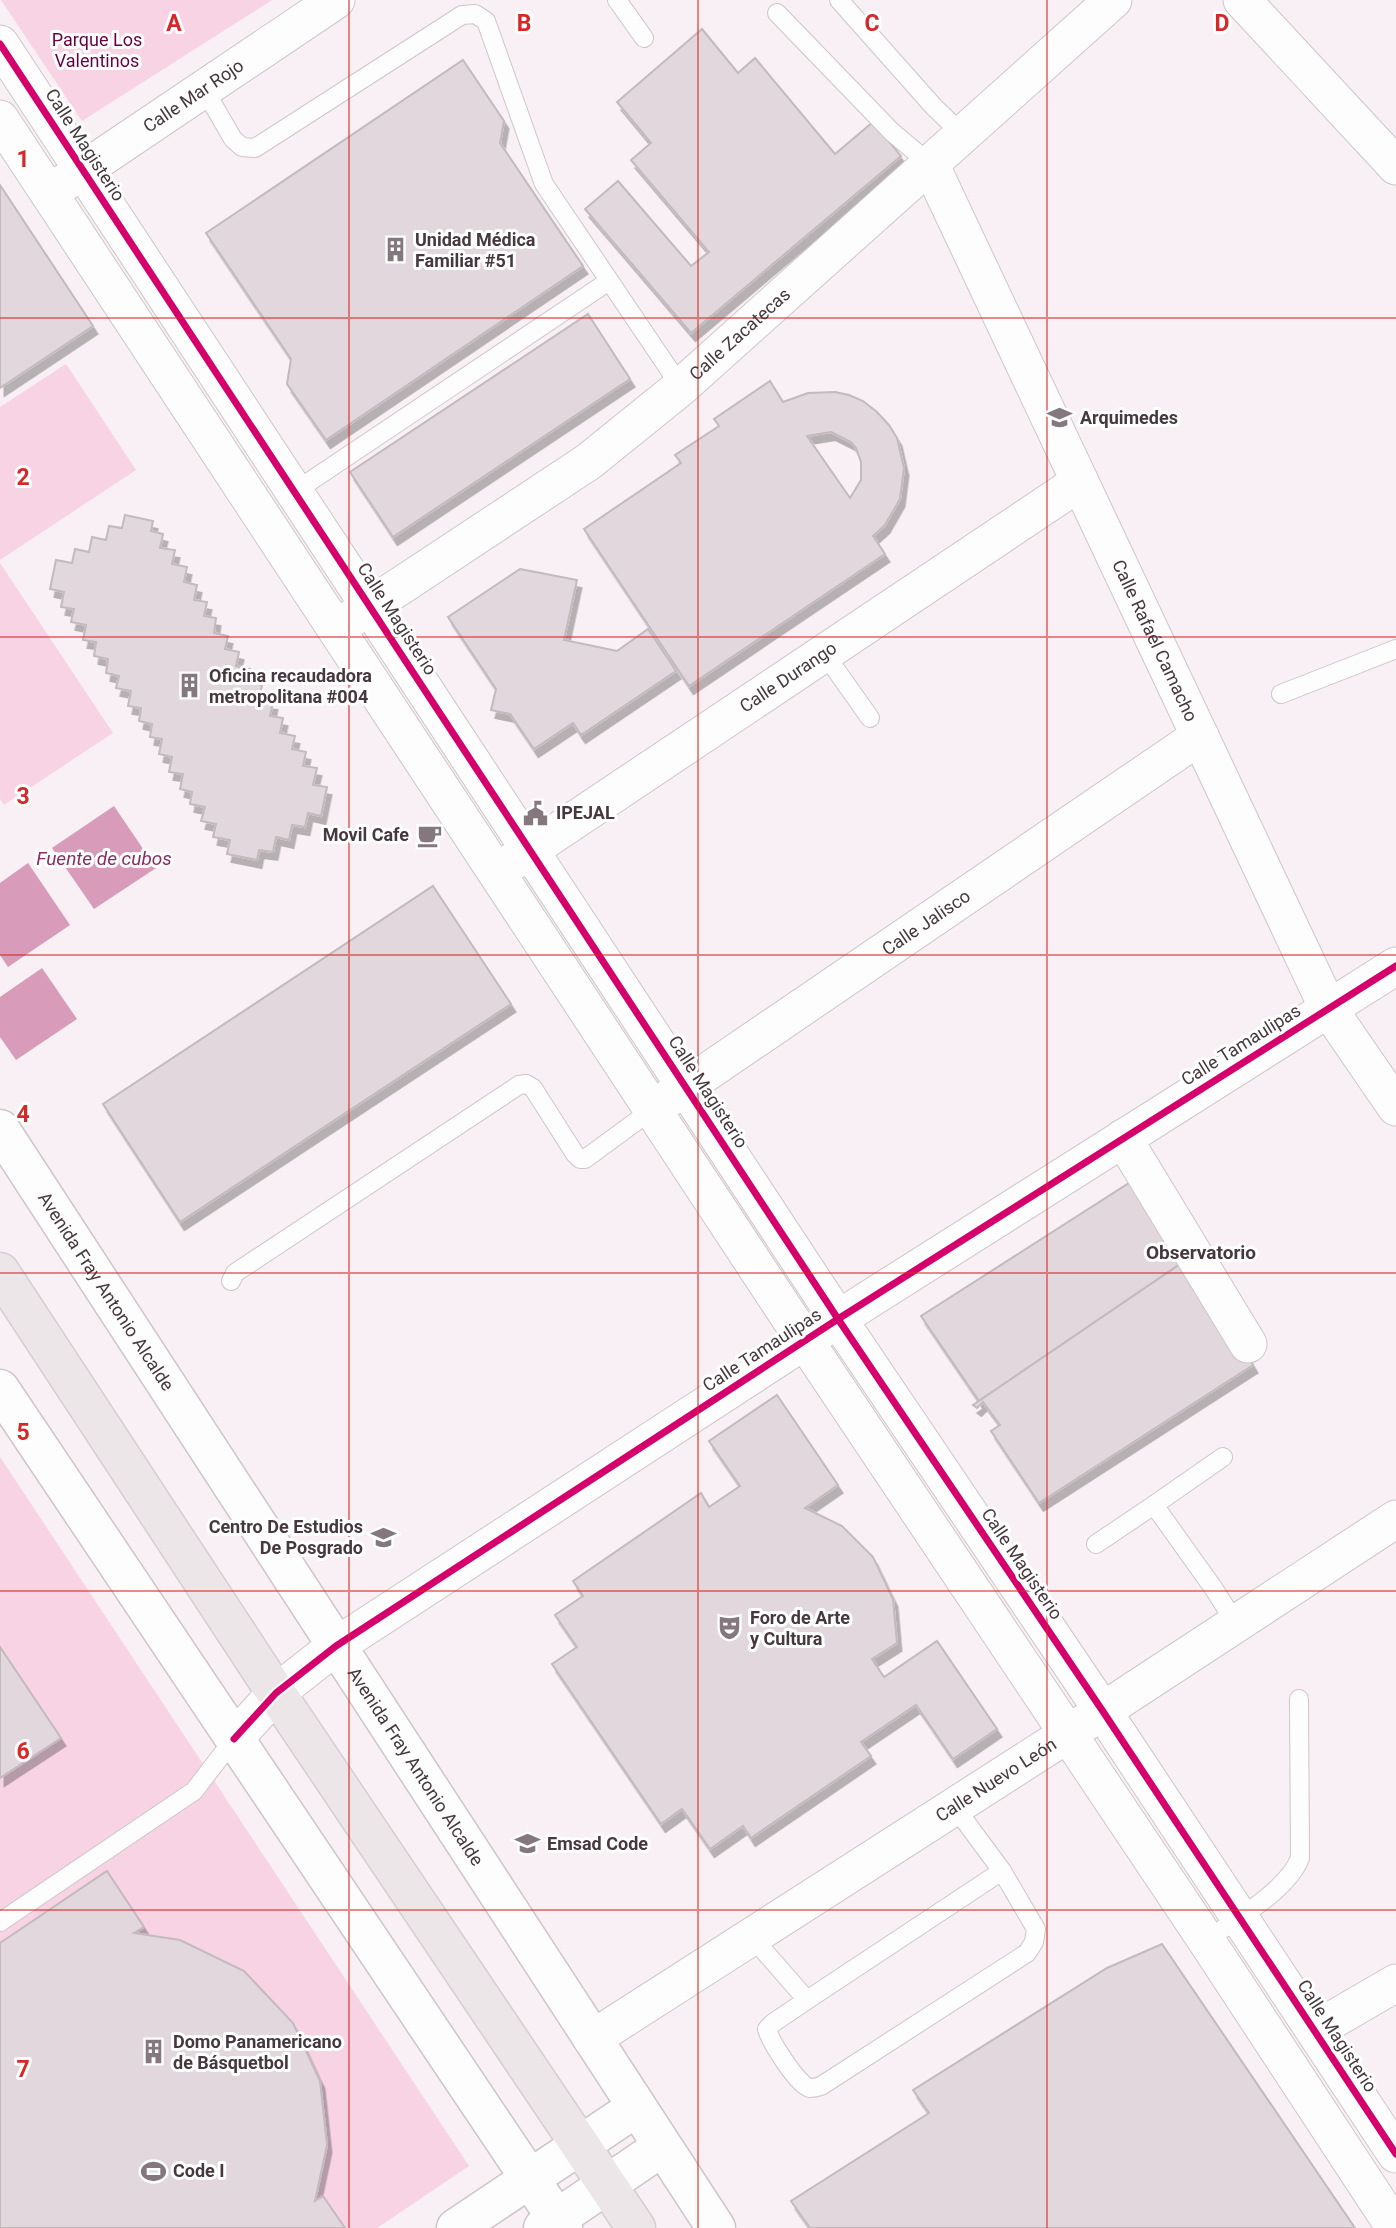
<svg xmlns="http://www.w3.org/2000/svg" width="1396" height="2228" viewBox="0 0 1396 2228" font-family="Roboto,sans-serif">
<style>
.green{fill:#f7d3e4}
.water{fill:#d89bba}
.building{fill:#e2d7dc;stroke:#c3babe;stroke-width:2;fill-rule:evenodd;filter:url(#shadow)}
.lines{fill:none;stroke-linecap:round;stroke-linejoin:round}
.service-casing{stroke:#cfc5c9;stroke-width:20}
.minor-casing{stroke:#cfc5c9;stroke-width:39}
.tertiary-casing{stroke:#cfc5c9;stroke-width:41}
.primary-casing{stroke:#d4ced1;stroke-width:41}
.service{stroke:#fefdfd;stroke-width:18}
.minor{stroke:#fefdfd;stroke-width:37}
.tertiary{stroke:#fefdfd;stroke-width:38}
.primary{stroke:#ede6e9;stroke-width:38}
.cycleway-casing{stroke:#fff;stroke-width:11}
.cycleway{stroke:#d6006c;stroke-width:7}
.grid{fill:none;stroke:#d62828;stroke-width:2;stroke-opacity:0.55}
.labels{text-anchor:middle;stroke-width:6;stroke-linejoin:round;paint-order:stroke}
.park-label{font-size:18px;fill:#6a0044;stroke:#fff}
.street-label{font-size:18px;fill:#46383e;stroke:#fff}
.poi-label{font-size:18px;font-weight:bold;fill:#46383e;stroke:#fff;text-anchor:start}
.water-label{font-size:19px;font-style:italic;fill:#8d2b63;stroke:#fff}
.neighbourhood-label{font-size:19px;font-weight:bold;fill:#46383e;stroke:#fff}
.grid-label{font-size:23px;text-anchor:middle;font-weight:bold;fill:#d62828;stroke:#fff;stroke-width:6;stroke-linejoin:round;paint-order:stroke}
</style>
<defs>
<filter id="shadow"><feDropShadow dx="4.5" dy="8" stdDeviation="0" flood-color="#0004"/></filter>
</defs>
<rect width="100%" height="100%" fill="#f8f0f4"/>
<g class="green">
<polygon points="1,0 272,0 82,121"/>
<polygon points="66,364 136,470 0,560 0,407"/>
<polygon points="0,563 113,733 4,805 0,799"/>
<polygon points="0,1457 469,2166 377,2228 0,2228"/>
</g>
<g class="water">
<polygon points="114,806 156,868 94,909 52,848"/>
<polygon points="28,863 70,925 8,967 0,955 0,883"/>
<polygon points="42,968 77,1019 16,1060 0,1037 0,997"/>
</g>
<g class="building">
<polygon points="702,29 738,73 755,58 835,154 873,122 901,156 691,333 585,209 618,181 691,266 709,252 631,160 651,143 617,102"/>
<polygon points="463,60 504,121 500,143 583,266 326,440 287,384 291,359 206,233"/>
<polygon points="0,185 93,326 0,388"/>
<polygon points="588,314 630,379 393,537 350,472"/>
<path d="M770,381L783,402L808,393L835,392L849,395L863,401L877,412L889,425L897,438L904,468L900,499L885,525L873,536L885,554L689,686L584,529L681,463L675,455L719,426L714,419ZM831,432L851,442L856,448L861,462V480L850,498L807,436Z"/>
<polygon points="125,515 153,521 151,531 163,534 160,548 175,550 172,564 187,567 184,582 197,585 194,600 207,602 204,616 216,618 214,633 228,636 225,649 239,652 236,666 250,669 248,682 262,685 259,700 273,702 270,716 283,718 280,733 295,736 292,749 306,752 303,766 317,768 313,785 327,787 321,816 308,813 305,827 292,825 289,840 276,837 273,852 259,850 257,860 227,854 230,840 213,837 216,824 201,821 205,807 190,804 192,792 180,789 183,774 169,772 172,757 159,754 162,739 150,737 152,724 139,721 141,708 128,706 131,691 116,688 119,676 106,673 108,659 94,656 96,642 83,640 86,625 71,622 74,609 61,607 64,592 50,589 56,560 72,563 75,549 89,552 92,537 106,540 109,526 122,528"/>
<polygon points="520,569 577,580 564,640 617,651 648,629 676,671 581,735 573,723 534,749 510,714 491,710 496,689 448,617"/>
<polygon points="433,886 511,1004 180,1222 103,1104"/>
<polygon points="1140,1176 1189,1258 979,1401 921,1316"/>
<polygon points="1189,1258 1253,1365 1039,1503 991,1431 1000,1425 983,1402 977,1408 973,1405"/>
<polygon points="777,1395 838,1485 805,1508 842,1526 873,1557 893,1599 897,1643 872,1659 884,1677 937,1641 997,1729 953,1759 916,1705 861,1742 871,1756 751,1838 743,1826 710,1849 682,1809 661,1824 552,1664 577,1647 555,1615 583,1596 573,1581 701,1493 709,1507 740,1486 709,1441"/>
<polygon points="0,1647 61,1738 0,1778"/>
<polygon points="107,1871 144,1927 134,1933 180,1940 244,1971 293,2023 320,2081 327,2145 315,2201 323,2196 345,2228 0,2228 0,1943"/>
<polygon points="1162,1944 1355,2228 810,2228 791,2201 929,2113 913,2090 1107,1968"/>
</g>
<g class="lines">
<defs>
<g id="service">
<polyline points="617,0 644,38"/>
<polyline points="839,0 934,107 963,135"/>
<polyline points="777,13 892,132 930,164"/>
<polyline points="204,89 233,139 242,147 255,148 462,15 475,14 486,21 544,184 681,387"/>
<polyline points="294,492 609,281"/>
<polyline points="824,653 870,718"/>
<polyline points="1281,694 1396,649"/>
<polyline points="231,1281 235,1273 519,1085 526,1084 533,1088 575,1154 580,1159 585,1159 653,1109"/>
<polyline points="1223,1457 1154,1505 1214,1589 1236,1624"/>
<polyline points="1096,1544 1154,1505"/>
<polyline points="0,1922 194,1791 234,1739"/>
<polyline points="751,1936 807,2000 1002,1871 954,1806"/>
<path d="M1206,1940C1234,1921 1288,1890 1300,1858L1299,1699"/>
<path d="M807,2000L773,2023L767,2029C770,2041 798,2086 810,2088C814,2088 818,2087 821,2086L1027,1953L1034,1942L1036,1929L1002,1871"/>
</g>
<g id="minor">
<polyline points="1242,0 1396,166"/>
<polyline points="0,44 838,1319 1102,1710 1396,2154"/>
<polyline points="0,119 805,1341 1206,1940 1395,2228"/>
<path id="s1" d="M930,164L1328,1008L1396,1107"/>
<path id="s2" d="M64,183L336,0"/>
<path id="s3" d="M349,620L588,462L681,387L1113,0"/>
<path id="s4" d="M509,864L1080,482"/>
<path id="s5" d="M666,1100L1200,736"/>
<polyline points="1123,1138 1248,1344"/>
<polyline points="234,1739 276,1693 336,1646 838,1319 1396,966"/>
<polyline points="1315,2030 1396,1983"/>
<path id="s6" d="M592,2039L1066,1735L1396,1519"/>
</g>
<g id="tertiary">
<path id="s7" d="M0,1129L716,2228"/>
<polyline points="0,1389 563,2228"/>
<polyline points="456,2228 637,2107"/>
<polyline points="543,2228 662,2147"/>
</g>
<polyline id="primary" points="0,1272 276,1693 636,2228"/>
</defs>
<use href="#service" class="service-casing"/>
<use href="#minor" class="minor-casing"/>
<use href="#tertiary" class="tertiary-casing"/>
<use href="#primary" class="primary-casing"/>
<use href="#service" class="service"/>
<use href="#minor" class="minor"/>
<use href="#tertiary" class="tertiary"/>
<use href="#primary" class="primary"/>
<defs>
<g id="cycleway">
<polyline points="0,44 838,1319 1102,1710 1396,2154"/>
<polyline points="234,1739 276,1693 336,1646 838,1319 1396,966"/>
</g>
</defs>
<use href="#cycleway" class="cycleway-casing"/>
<use href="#cycleway" class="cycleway"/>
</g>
<path class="grid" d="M349,0V2228M698,0V2228M1047,0V2228M0,318H1396M0,637H1396M0,955H1396M0,1273H1396M0,1591H1396M0,1910H1396"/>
<defs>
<symbol id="building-bare" viewBox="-9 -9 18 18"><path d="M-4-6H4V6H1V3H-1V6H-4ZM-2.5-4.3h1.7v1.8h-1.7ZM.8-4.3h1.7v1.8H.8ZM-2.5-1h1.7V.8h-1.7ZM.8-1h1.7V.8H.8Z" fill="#84787e" stroke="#fff" stroke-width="2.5" paint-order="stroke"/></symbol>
<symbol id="school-bare" viewBox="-9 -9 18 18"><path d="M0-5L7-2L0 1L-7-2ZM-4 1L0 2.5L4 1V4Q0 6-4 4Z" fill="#84787e" stroke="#fff" stroke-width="2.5" paint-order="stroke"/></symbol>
<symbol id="civic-bare" viewBox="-9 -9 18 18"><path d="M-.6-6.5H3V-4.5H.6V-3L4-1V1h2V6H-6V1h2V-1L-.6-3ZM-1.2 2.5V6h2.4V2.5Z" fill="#84787e" stroke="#fff" stroke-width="2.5" paint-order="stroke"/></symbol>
<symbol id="cafe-bare" viewBox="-9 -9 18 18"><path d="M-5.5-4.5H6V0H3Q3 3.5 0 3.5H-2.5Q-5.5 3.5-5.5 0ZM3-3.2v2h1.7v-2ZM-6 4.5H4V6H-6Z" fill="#84787e" stroke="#fff" stroke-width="2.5" paint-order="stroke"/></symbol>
<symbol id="university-bare" viewBox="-9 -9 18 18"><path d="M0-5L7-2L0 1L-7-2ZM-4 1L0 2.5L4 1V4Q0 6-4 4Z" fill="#84787e" stroke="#fff" stroke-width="2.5" paint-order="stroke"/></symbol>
<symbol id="theatre-bare" viewBox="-9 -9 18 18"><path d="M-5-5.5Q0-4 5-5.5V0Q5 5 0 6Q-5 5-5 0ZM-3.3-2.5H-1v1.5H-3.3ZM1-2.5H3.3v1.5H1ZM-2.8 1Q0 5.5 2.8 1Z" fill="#84787e" stroke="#fff" stroke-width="2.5" paint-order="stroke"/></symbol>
<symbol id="stadium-bare" viewBox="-9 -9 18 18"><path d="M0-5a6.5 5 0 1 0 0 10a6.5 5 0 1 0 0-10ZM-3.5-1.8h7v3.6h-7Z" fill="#84787e" stroke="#fff" stroke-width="2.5" paint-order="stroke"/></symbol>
</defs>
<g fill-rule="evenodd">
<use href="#building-bare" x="378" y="232" width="35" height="35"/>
<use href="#school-bare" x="1042" y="400" width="35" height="35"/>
<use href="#building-bare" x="172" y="668" width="35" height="35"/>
<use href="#civic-bare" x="518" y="796" width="35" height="35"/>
<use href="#cafe-bare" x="412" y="818" width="35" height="35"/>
<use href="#university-bare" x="366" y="1520" width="35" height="35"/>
<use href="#theatre-bare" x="712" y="1610" width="35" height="35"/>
<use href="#university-bare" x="510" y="1826" width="35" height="35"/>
<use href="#building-bare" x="136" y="2034" width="35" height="35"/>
<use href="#stadium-bare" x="136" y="2154" width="35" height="35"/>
</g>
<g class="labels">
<g class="park-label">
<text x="97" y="46">Parque Los<tspan x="97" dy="21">Valentinos</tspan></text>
</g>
<g class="street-label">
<text dy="6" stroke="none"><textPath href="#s2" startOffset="156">Calle Mar Rojo</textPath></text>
<text transform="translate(85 145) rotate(57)" y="6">Calle Magisterio</text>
<text dy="6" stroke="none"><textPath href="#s3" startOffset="485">Calle Zacatecas</textPath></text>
<text transform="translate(397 619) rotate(57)" y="6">Calle Magisterio</text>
<text dy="6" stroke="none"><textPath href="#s1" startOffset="527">Calle Rafaél Camacho</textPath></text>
<text dy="6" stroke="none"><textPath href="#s4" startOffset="336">Calle Durango</textPath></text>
<text dy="6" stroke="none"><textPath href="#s5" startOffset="315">Calle Jalisco</textPath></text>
<text transform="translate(1241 1045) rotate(-32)" y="6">Calle Tamaulipas</text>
<text transform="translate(708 1092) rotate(57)" y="6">Calle Magisterio</text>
<text dy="6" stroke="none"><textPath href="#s7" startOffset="194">Avenida Fray Antonio Alcalde</textPath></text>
<text transform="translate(762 1350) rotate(-33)" y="6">Calle Tamaulipas</text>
<text transform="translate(1022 1564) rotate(56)" y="6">Calle Magisterio</text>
<text dy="6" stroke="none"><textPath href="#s7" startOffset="761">Avenida Fray Antonio Alcalde</textPath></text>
<text dy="6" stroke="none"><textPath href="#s6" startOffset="480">Calle Nuevo León</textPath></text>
<text transform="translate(1337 2036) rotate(57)" y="6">Calle Magisterio</text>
</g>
<g class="poi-label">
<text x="415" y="246">Unidad Médica<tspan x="415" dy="21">Familiar #51</tspan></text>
<text x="1080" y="424">Arquimedes</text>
<text x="209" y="682">Oficina recaudadora<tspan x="209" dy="21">metropolitana #004</tspan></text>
<text x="556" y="819">IPEJAL</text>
<text x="409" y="841" text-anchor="end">Movil Cafe</text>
<text x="363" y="1533" text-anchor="end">Centro De Estudios<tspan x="363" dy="21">De Posgrado</tspan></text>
<text x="750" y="1624">Foro de Arte<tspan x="750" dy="21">y Cultura</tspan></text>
<text x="547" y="1850">Emsad Code</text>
<text x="173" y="2048">Domo Panamericano<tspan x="173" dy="21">de Básquetbol</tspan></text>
<text x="173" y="2177">Code I</text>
</g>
<g class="water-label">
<text x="104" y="865">Fuente de cubos</text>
</g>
<g class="neighbourhood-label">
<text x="1201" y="1259">Observatorio</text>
</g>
</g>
<g class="grid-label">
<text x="174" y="31">A</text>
<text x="524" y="31">B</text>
<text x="872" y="31">C</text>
<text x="1222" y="31">D</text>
<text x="23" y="167">1</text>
<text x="23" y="485">2</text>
<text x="23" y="804">3</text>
<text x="23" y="1122">4</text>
<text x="23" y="1440">5</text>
<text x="23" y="1759">6</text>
<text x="23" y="2077">7</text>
</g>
</svg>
